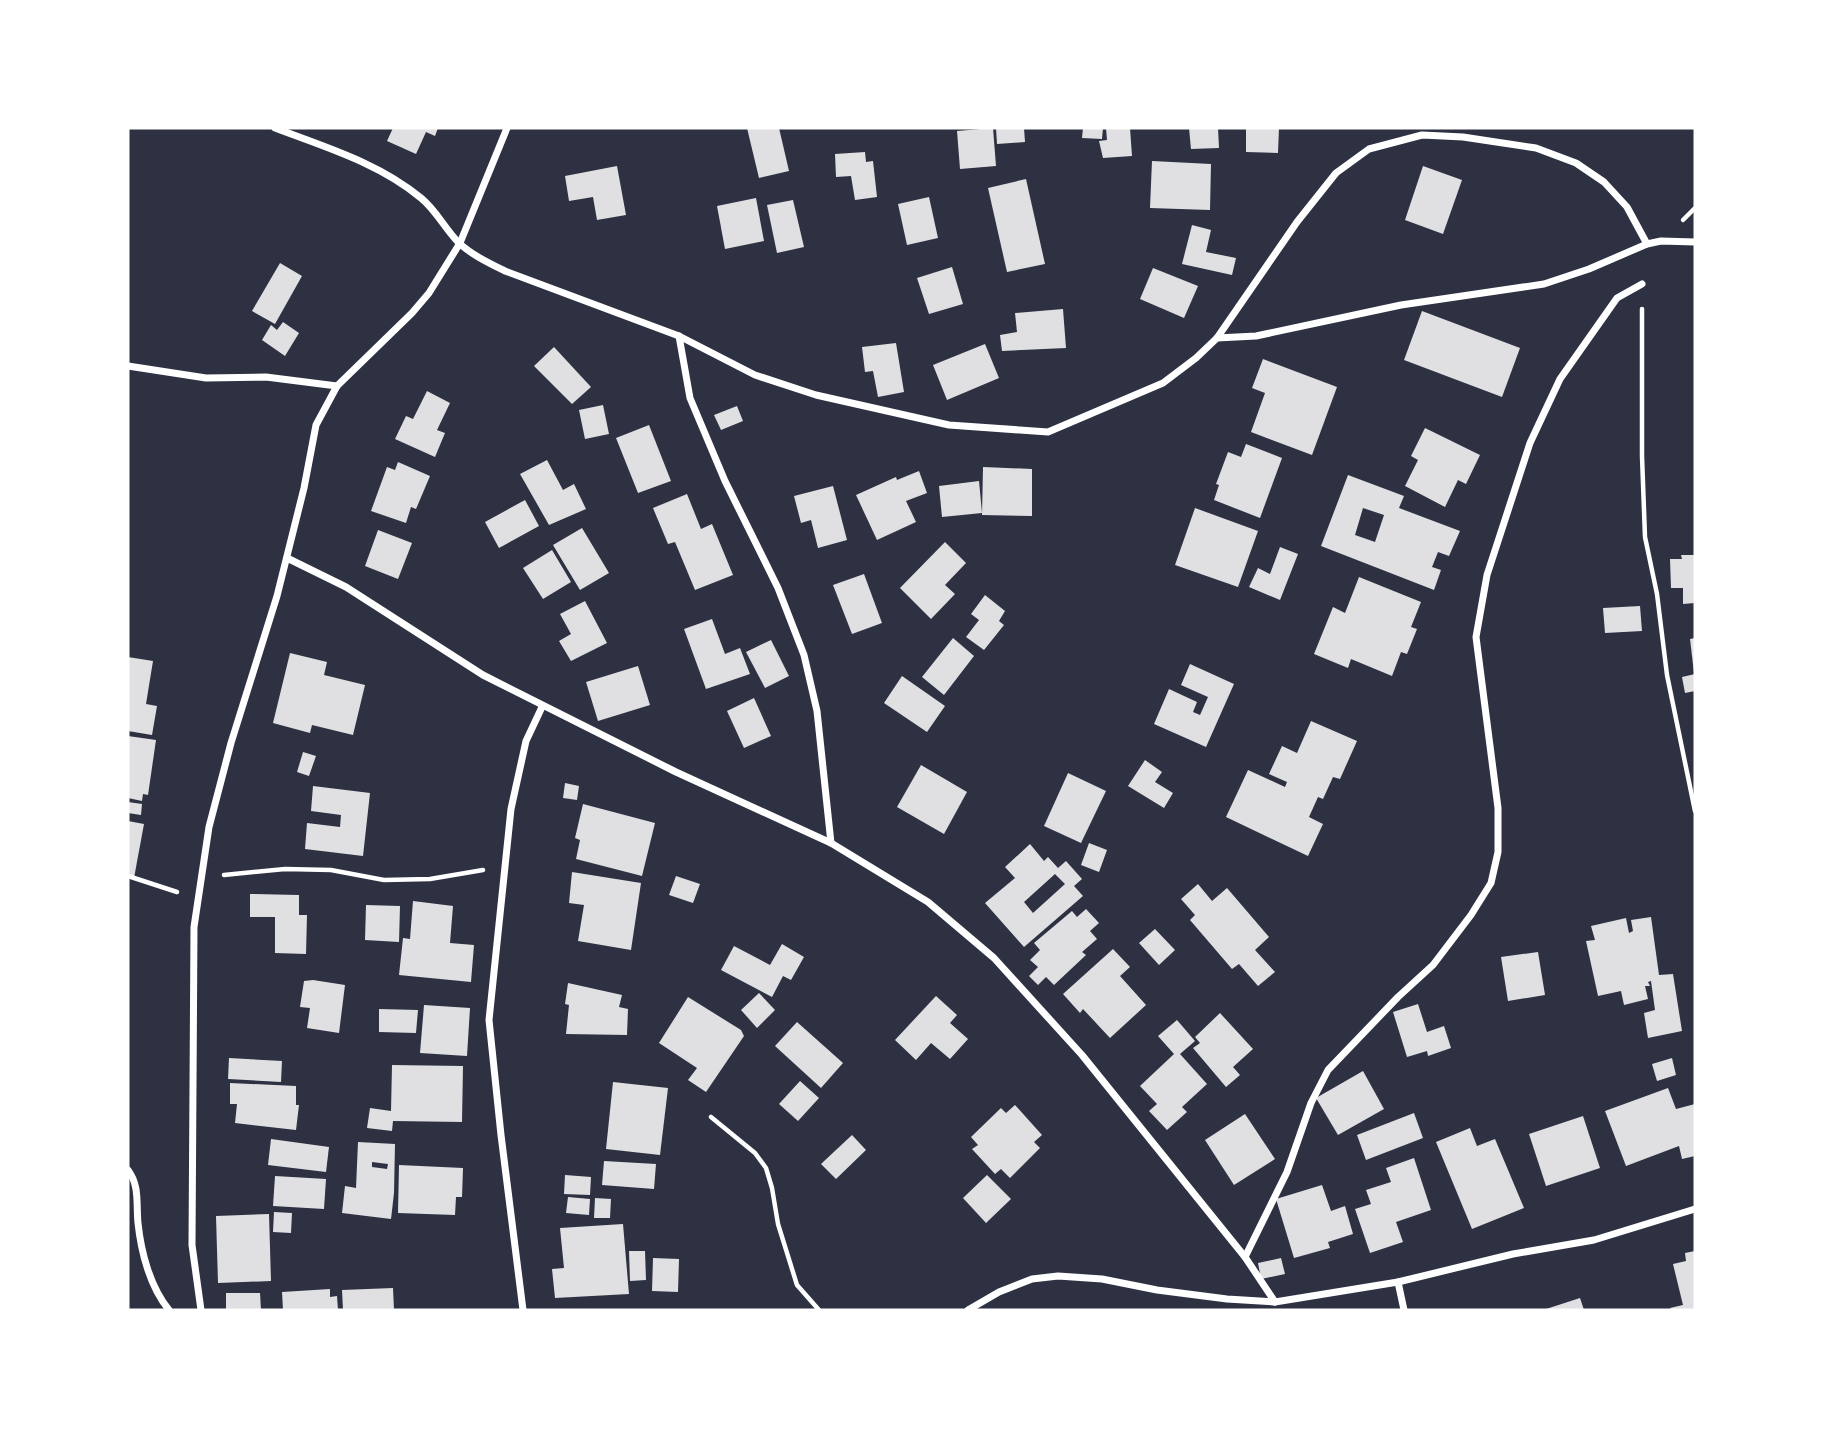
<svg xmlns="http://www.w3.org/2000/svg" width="1823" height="1438" viewBox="0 0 1823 1438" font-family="Manrope,sans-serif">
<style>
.building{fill:#e0e0e3;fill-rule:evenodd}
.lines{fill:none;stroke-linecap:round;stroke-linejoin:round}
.path{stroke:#fff;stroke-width:4.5}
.minor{stroke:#fff;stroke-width:7}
</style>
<rect width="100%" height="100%" fill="#2d3142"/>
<g class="building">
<polygon points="393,128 438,128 435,136 426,132 416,154 387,141"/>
<polygon points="747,128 779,128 789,171 759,178"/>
<polygon points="993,128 996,166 960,169 957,131"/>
<polygon points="996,128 1024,128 1025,142 997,144"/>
<polygon points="1083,128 1103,128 1102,139 1082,138"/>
<polygon points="1106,128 1130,128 1132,156 1103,158 1099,141 1107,140"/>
<polygon points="1189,128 1218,128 1219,148 1191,149"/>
<polygon points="1246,128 1279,128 1278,153 1246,152"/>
<polygon points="865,152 866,162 873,161 877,197 855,200 851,176 836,177 835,154"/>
<polygon points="1152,161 1211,164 1210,210 1150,208"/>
<polygon points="617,166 626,215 597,220 593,197 569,201 565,176"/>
<polygon points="1423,166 1462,180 1443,234 1405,220"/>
<polygon points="1026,179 1045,264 1007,272 988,188"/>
<polygon points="929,197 938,238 907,245 898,204"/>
<polygon points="756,198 764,241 725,249 717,206"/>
<polygon points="793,200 804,247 777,253 767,205"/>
<polygon points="1192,225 1211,230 1206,252 1236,258 1232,275 1182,264"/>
<polygon points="280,263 302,276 275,324 252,311"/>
<polygon points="952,267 963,304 929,314 917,278"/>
<polygon points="1153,268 1198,286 1184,318 1140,299"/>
<polygon points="1063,309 1066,348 1002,351 1000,335 1017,332 1015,313"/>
<polygon points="1422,311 1520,348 1502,397 1404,360"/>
<polygon points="283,322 299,333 285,356 262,340 271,325 277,330"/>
<polygon points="896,343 904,392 878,397 873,371 865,372 862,347"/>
<polygon points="985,344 999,378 947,400 933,365"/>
<polygon points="554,347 591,387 572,404 534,366"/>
<polygon points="1263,359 1337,387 1312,455 1251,432 1265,393 1252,388"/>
<polygon points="427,391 450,403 437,430 445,433 435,457 395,439 406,416 413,419"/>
<polygon points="603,405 609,434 585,439 579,410"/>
<polygon points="737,406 743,421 721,430 714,415"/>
<polygon points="649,425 671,481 638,493 616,438"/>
<polygon points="1425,428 1480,455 1466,484 1458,480 1445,507 1405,486 1418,460 1411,456"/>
<polygon points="1246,444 1282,458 1260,518 1214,500 1219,485 1216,484 1228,452 1241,457"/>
<polygon points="547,460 563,490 574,484 586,509 549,525 520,474"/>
<polygon points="398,462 430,476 416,509 411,507 406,523 371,511 387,467 395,470"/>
<polygon points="983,467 1032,469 1032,516 982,515"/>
<polygon points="919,471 927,493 906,501 916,522 877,540 856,495 896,477 897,480"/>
<path d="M1348,475L1404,496L1399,508L1460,531L1449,556L1438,552L1432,567L1441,570L1434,590L1321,546ZM1363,508L1384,515L1375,542L1355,535Z"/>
<polygon points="979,481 982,513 942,517 939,486"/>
<polygon points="833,486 847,540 818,548 811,520 801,523 794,496"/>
<polygon points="687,494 701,529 712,524 733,575 695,590 675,542 668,544 653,508"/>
<polygon points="525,500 539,526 499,548 485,522"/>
<polygon points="1195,508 1258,531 1238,587 1175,565"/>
<polygon points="582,528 609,573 580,590 553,545"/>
<polygon points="378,530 412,543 398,579 365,566"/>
<polygon points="945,542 966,563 945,585 955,594 931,619 900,588"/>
<polygon points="1280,547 1298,554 1280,600 1249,587 1258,568 1270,574"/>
<polygon points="552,550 571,582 543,599 523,568"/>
<polygon points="1681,555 1695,555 1695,603 1683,604 1683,588 1671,588 1670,559 1682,559"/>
<polygon points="864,574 882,623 852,634 833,585"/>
<polygon points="1359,577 1421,602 1411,627 1417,629 1407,654 1401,652 1392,676 1351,659 1348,668 1314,654 1333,607 1345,613"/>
<polygon points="985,595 1005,611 999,621 1004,625 984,650 966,637 979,620 971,614"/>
<polygon points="585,601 607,643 571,661 559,641 571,634 560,614"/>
<polygon points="1640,606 1642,631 1605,633 1603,608"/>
<polygon points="712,619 725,654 740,648 750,674 706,689 684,629"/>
<polygon points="953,638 974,656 944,695 922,677"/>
<polygon points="1695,638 1695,673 1694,673 1690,639"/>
<polygon points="771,640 789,676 765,688 746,652"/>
<polygon points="290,653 327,662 324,675 365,685 353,735 312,725 310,733 273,723"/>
<polygon points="128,657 153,661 146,704 157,706 152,735 128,731"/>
<polygon points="1190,664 1234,684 1206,747 1154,724 1169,689 1197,702 1193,712 1200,715 1208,697 1181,685"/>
<polygon points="638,666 650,705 598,721 586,682"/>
<polygon points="1695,674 1695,691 1685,693 1682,677"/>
<polygon points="902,676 945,706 927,732 884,703"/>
<polygon points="754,698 771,736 744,748 727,711"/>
<polygon points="1311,721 1357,741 1340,779 1333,777 1323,799 1318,797 1309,817 1323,824 1308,856 1226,817 1248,770 1285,787 1287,782 1269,774 1282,746 1297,753"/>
<polygon points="128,736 156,740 148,795 143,794 142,801 128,798"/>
<polygon points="303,752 316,756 309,776 297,772"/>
<polygon points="1145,760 1162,772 1155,782 1173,793 1164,808 1128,786"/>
<polygon points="921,765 967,792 944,834 897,807"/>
<polygon points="1068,773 1106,791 1081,843 1044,826"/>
<polygon points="565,783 579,786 577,800 563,798"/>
<polygon points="313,786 370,793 363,856 305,849 307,823 340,827 341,815 311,811"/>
<polygon points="128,802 142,804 141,815 128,813"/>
<polygon points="583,804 655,823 642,876 576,859 580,840 575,838"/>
<polygon points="128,821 144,824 134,878 128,877"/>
<polygon points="1089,843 1107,850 1099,872 1081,865"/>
<path d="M1030,844L1044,861L1048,857L1058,868L1066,861L1082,879L1074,886L1083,896L1024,947L985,903L1015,878L1005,867ZM1055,874L1065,884L1033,913L1024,902Z"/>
<polygon points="572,872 641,883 631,950 578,941 584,905 569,903"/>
<polygon points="676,876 700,884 693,903 669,895"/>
<polygon points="1198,884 1212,901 1227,888 1269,937 1255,950 1275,972 1258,986 1239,964 1232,969 1190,920 1195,915 1181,899"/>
<polygon points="250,894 299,895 299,915 307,915 306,954 275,953 275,917 250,917"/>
<polygon points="413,901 453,906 450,943 474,945 471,982 399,975 403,938 410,939"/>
<polygon points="366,905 400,906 399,942 365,940"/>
<polygon points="1086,909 1099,923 1090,931 1097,939 1082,952 1086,955 1054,985 1046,977 1038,985 1029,976 1038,967 1030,960 1040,950 1034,943 1072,911 1077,917"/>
<polygon points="1651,917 1659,975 1673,974 1682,1031 1648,1038 1644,1013 1655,1010 1651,981 1648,982 1650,986 1645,986 1648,999 1624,1005 1621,991 1598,996 1586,941 1595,940 1591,926 1626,918 1629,933 1633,931 1631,920"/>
<polygon points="1155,929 1175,950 1159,965 1139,943"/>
<polygon points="782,944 804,957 791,980 783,976 772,997 721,970 734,946 770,965"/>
<polygon points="1113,949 1130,967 1120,976 1146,1005 1110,1038 1083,1009 1080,1013 1063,994"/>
<polygon points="1538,952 1545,995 1508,1001 1501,957"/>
<polygon points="313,980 345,985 339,1033 307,1028 310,1008 300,1007 304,981"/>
<polygon points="568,983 622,995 619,1007 628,1009 627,1035 566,1034 569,1005 565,1004"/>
<polygon points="759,993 775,1010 757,1028 741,1010"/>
<polygon points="936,996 957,1015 950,1023 968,1039 950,1059 931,1043 916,1060 895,1040"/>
<polygon points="688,997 741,1030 744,1036 706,1092 688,1080 697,1068 659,1043"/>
<polygon points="1418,1004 1427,1032 1444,1026 1451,1048 1428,1056 1427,1051 1407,1057 1393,1012"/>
<polygon points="424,1005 470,1008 467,1056 420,1053"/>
<polygon points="379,1009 418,1010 416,1033 379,1032"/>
<polygon points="1220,1013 1253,1049 1233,1067 1240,1075 1226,1087 1193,1048 1200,1043 1195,1037"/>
<polygon points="1177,1020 1195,1041 1180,1054 1207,1084 1182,1107 1187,1112 1167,1130 1149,1111 1157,1104 1140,1086 1174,1054 1158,1036"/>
<polygon points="797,1022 843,1063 821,1088 775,1046"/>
<polygon points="229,1058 282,1061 281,1082 228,1079"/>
<polygon points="1672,1058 1676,1075 1657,1081 1652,1064"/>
<polygon points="392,1065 463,1066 462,1122 393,1121 392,1131 367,1128 370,1108 391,1111"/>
<polygon points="1363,1071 1384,1109 1338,1135 1316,1098"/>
<polygon points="800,1081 819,1098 798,1121 779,1104"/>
<polygon points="613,1082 668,1088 660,1155 606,1149"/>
<polygon points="230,1083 296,1086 296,1105 299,1105 296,1130 235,1123 237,1104 230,1104"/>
<polygon points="1668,1088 1676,1109 1695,1104 1695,1156 1682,1159 1679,1146 1626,1166 1605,1111"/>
<polygon points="1015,1105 1042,1135 1034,1142 1040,1148 1010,1178 1001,1169 995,1174 972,1149 978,1145 971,1137 1001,1108 1006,1113"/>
<polygon points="1414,1113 1423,1138 1366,1160 1357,1135"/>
<polygon points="1245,1114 1275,1159 1234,1185 1205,1140"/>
<polygon points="1583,1116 1600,1168 1546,1186 1529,1134"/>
<polygon points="1470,1128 1477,1146 1495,1139 1524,1208 1472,1229 1436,1142"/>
<polygon points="852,1135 866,1150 836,1179 821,1164"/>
<polygon points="271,1139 329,1147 326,1172 268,1165"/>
<path d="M358,1142L395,1144L394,1193L391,1219L342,1213L345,1186L356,1188ZM372,1162L388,1164L387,1169L372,1167Z"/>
<polygon points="1414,1158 1431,1210 1396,1222 1403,1242 1370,1253 1355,1209 1371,1204 1366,1190 1391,1182 1386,1168"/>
<polygon points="604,1161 656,1164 654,1189 602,1185"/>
<polygon points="399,1165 463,1168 462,1197 456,1197 455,1215 398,1213"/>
<polygon points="565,1175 591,1177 590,1195 564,1194"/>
<polygon points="987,1175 1011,1199 986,1223 963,1198"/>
<polygon points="275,1176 326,1179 324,1209 273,1206"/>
<polygon points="1322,1185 1331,1211 1345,1206 1353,1234 1328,1242 1330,1248 1294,1258 1276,1199"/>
<polygon points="568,1197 590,1199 589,1215 566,1213"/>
<polygon points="595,1198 611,1199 610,1218 594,1218"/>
<polygon points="274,1212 292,1213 291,1233 273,1232"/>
<polygon points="269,1214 271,1281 218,1283 216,1216"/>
<polygon points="623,1224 629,1294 555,1298 552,1269 564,1268 560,1228"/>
<polygon points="629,1251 645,1251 646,1280 630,1281"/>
<polygon points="1695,1251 1695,1310 1671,1310 1670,1308 1683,1305 1673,1264 1686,1261 1685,1253"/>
<polygon points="653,1258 679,1259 678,1292 652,1291"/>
<polygon points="1281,1258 1285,1274 1261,1279 1258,1263"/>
<polygon points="393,1288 394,1310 343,1310 342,1290"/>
<polygon points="330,1289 330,1297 337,1296 338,1310 283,1310 282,1292"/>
<polygon points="226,1293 260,1293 261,1310 226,1310"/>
<polygon points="1580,1298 1584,1310 1543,1310"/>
</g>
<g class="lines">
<g class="path">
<polyline points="1683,220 1695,208"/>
<polyline points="1642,309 1642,456 1645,537 1657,594 1667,675 1695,811"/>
<polyline points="224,875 285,869 331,870 384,880 430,879 483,870"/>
<polyline points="128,876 177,892"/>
<polyline points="711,1117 755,1153 766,1168 772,1188 778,1224 797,1285 819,1310"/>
</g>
<g class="minor">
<path d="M275,128C325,147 379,163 421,198C436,210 445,229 459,243C472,255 489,263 505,271L679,336L755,375L816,395L949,425L1048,432L1163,383L1196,358L1217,338L1297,222L1336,173L1369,149L1422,135L1463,137L1536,148L1576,163L1604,182L1627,207L1647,244"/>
<polyline points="679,336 690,398 725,481 778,588 804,655 817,711 831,843"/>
<polyline points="1217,338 1256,336 1401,305 1544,284 1589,269 1647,244 1661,241 1695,242"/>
<polyline points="128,366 206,378 266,377 337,386"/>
<polyline points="287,558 346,587 483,675 676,772 831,843 928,902 994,958 1082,1055 1245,1257 1275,1302"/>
<path d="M128,1170C140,1186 136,1204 138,1223C141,1252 150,1287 169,1310"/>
<polyline points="1245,1257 1287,1172 1311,1103 1328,1070 1398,997 1433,965 1471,915 1491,883 1498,852 1498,808 1476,637 1487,575 1530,443 1560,379 1617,298 1642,284"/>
<polyline points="1398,1282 1404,1310"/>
<polyline points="201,1310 192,1245 194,927 209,827 231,743 277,596 304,488 316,425 337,386 412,313 429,293 460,243 507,128"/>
<polyline points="523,1310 501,1135 489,1020 511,809 526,741 542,707"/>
<polyline points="968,1310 999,1292 1032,1279 1058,1276 1102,1279 1157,1290 1227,1299 1275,1302 1398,1282 1513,1254 1594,1240 1695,1209"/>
</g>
</g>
<rect width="1823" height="1438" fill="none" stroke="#ffffff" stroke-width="259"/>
</svg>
